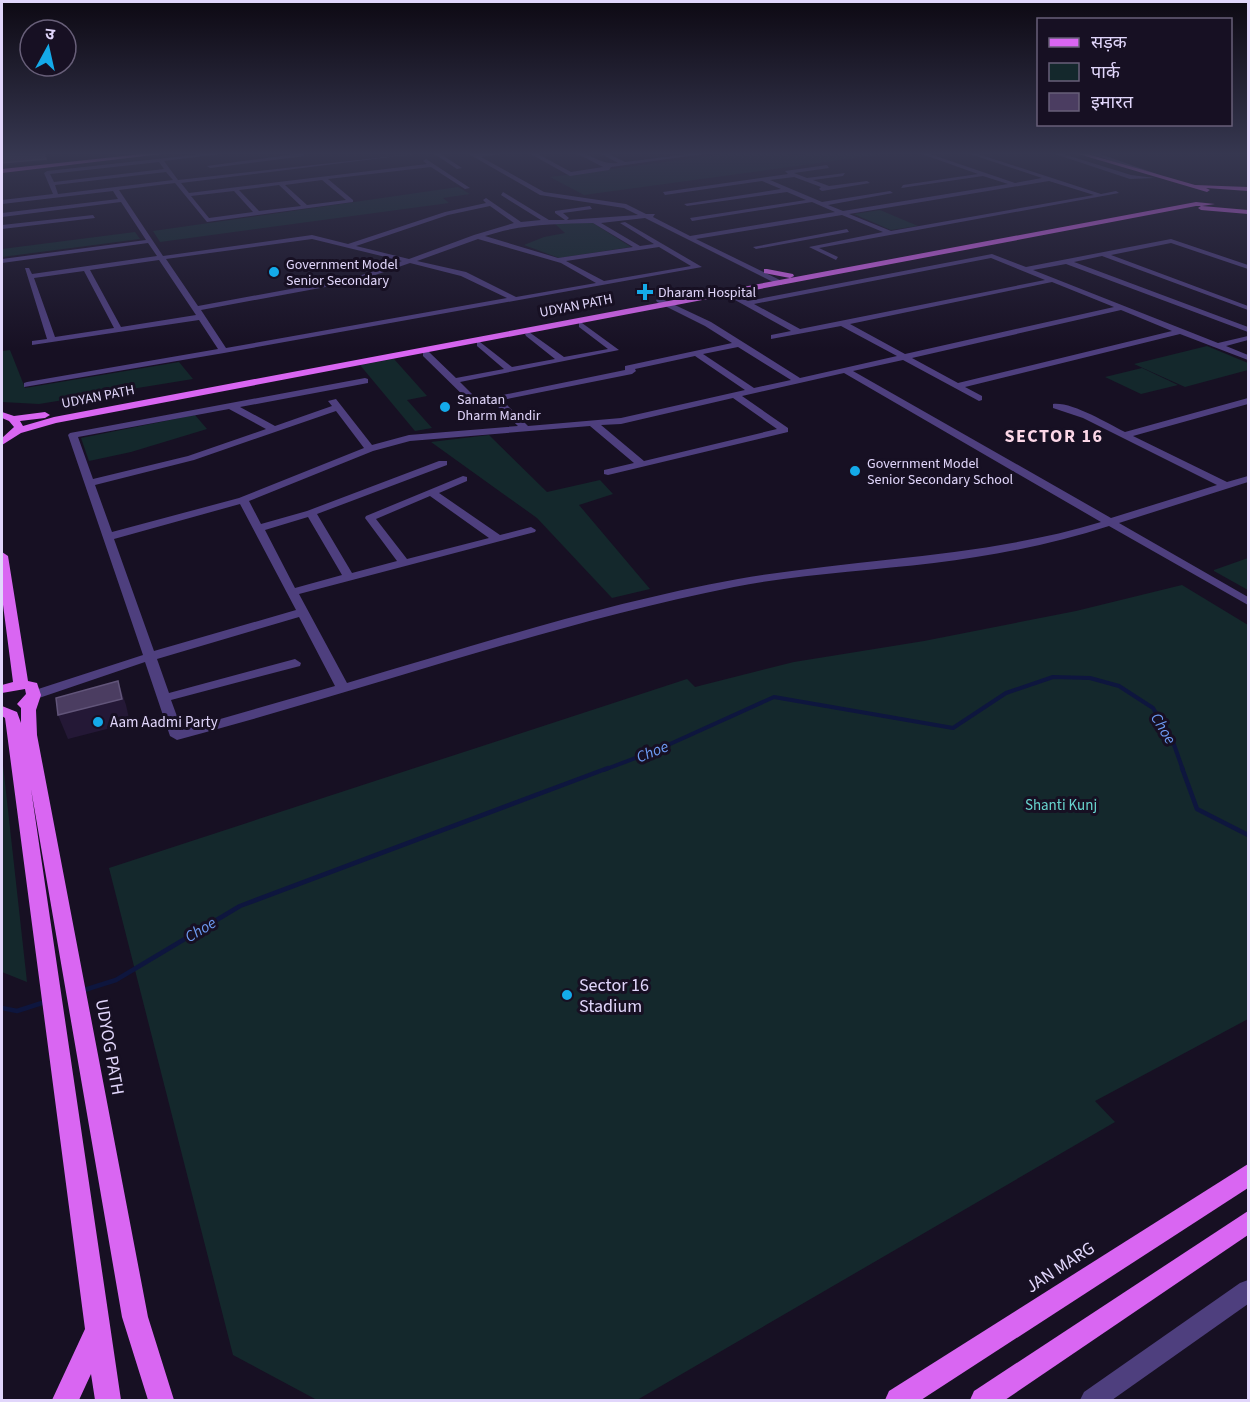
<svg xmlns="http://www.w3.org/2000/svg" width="1250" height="1402" viewBox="0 0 1250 1402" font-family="'Source Sans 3','Noto Sans Devanagari',sans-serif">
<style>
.green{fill:#14282c}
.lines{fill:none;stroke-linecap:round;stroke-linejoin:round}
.stream-far1{stroke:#0e163e;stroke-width:4}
.stream{stroke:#0e163e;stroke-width:4.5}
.minor{fill:#4e3f7e;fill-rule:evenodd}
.major{fill:#d966f2;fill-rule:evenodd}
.shaded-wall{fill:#241836}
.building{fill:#4b3d61;stroke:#62557a;stroke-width:1.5}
.poi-dot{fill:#14aae9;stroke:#171023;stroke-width:2}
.labels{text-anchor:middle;stroke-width:6;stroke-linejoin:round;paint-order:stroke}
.far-poi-label{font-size:14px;fill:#e1d6fb;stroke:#171023;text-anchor:start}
.far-street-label{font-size:14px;fill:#e1d6fb;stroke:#171023}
.poi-label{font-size:15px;fill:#e1d6fb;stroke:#171023;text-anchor:start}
.park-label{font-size:15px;fill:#68d5cf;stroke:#171023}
.water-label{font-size:16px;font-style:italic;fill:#6d9af2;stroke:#171023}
.far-district-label{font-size:18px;font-weight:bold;letter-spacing:1.5px;fill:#fcd7e7;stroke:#171023}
.near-poi-label{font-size:18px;fill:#e1d6fb;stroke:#171023;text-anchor:start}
.near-street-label{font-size:18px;fill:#e1d6fb;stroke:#171023}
</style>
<rect width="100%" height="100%" fill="#171023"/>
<g class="green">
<polygon points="733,153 782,153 791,156 818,153 892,153 584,195 550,177"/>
<polygon points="458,187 470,194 443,198 449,203 160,242 153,231"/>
<polygon points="880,210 918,226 891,230 854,214"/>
<polygon points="554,223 593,223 631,247 559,258 524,245 544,237 565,233"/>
<polygon points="135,232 140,239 2,257 2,249"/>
<polygon points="1207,346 1248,363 1248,370 1185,387 1134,364"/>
<polygon points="10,350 25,388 179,362 193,379 39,404 2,402 2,351"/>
<polygon points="394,359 427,396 407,400 432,428 415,431 360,365"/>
<polygon points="1142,368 1178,385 1141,394 1105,377"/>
<polygon points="195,415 207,429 131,452 89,461 81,438"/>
<polygon points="489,435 547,492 600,480 613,494 579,505 650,589 612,598 537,518 431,442"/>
<polygon points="1248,558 1248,590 1214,571 1214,570"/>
<polygon points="1182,585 1248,625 1248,1019 1095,1101 1115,1122 637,1400 317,1400 233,1355 109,868 687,679 695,687 794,662 924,641 1076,611"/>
<polygon points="2,756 27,982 2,972"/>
</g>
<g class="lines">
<polyline class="stream-far1" points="604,770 659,749 774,697 953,728 1006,693 1053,677 1090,678 1119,686 1153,708 1172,739 1183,770"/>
<g class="stream">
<polyline points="1182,768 1197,809 1248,835"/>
<polyline points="81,991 116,980 240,906 608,768"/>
<polyline points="2,1008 17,1011 45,1002"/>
</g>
<g class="minor">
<path d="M212,153H228L164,161L178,180L422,153L181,183L189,193L427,164L423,161L426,159L470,188L465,189L431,167L328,179L353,200V202L207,222L175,183L119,190L163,256L312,235L348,244L445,212L486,203L483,200L486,198L521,222L541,220L501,195L503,192L549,220H565L555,213V211L590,206L592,209L563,213L569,218L567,220L638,215L624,208L540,195L467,153H506L481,157L544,192L626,204L646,214H655L653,217L690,236L835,212L812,202L692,221L690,218L806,200L787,192L687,206L684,204L781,189L762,181L665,195L663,192L788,174L785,171L827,165L829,168L794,173L807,178L845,173L843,176L813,180L829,186L867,181L870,183L822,191L819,189L821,187L794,177L770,180L822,202L890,191L893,193L828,205L843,211L1008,184L983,176L901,188L903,185L978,174L919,153H927L1015,183L1042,178L967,153H975L1101,194L1116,191L1119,193L819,248L838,257L836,260L809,247L883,232L842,215L696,239L782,281V285H779L645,218L601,223L640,246L654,244L620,223L625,222L702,267L224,353L24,387V383L27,382L218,349L199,320L32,345V341L47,339L25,268H29L32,274L157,256L148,243L2,263V259L146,240L121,202L2,217V213L118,199L113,191L2,204V200L53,194L44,173L47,171ZM159,162L164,169L54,182L50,174ZM166,172L173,180L58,194L55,185ZM322,180L346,200L307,205L285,185ZM1049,181L1094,195L891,231L849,214ZM279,185L301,206L259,211L239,190ZM234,191L253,212L209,218L191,196ZM490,206L514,223L474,235L409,259L356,246L448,215ZM593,223L633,247L558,258L485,236C521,224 555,224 593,223ZM312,239L402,261L356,277L198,306L166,259ZM478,239L561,263L596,283L516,297L466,272L417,261ZM659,247L691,266L604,281L566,261ZM159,260L196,315L121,327L90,270ZM410,263L461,276L507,298L226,348L201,310L358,281ZM84,271L114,328L55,337L34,278Z"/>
<polygon points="303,153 305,156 210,168 207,166"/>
<polygon points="433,153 439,153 462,168 457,169"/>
<path d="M529,153H536L571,172L603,167L576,153C593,153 598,165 618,163L600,153H607L625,162L697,153L703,154L611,167L609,170L570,176Z"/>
<polygon points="1052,153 1060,153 1131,175 1155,178 1130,179"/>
<polygon points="1089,153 1097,153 1160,175 1155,176"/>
<polygon points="93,215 95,218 2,229 2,225"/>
<polygon points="847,229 849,232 756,249 753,247"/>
<path d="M1171,239L1248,265V269L1171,243L1111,255L1248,306V310L1102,256L1074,262L1248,327V332L1066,264L1033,270L1218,343L1248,336V340L1226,346L1248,355V360L1180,334L965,387L982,396V400L979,401L903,360L853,371L1111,518L1217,485L1083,418L1053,408V404C1073,402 1106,423 1125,432L1248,398V404L1133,436L1227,482L1248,476V482L1119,523L1248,597V605L1109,526C1053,544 993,556 934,563C867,571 800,574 734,587C545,625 363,691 177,740L170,736L145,662L39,698H29L27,695L29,692L143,655L68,435L70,433L365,378L368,379V383L240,407L275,426L332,406L328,401L336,399L372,445L409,435L518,426L493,402L473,405L423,356V352H429L456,378L504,369L477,346V342H480L512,367L555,359L526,336L525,334L529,332L564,357L608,349L579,327V323H582L619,350L460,382L478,400L625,370V366L732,343L705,326L657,302L656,300L660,298L711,322L800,378L897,356L841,326L771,339V335L791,331L735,300V296L748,301L992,254L1026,267ZM991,258L1045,280L800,329L754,304ZM1052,282L1114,307L905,354L850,324ZM1121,310L1172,331L958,383L912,358ZM738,347L791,380L754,388L703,354ZM695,356L745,390L621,418L528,426L502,400L632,374L636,371L635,369ZM844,373L1101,522C983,558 858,558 738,579C605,603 476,645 347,683L299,594L535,532L536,530L531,527L500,535L439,493L467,481V477L463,476L366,516L365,518L397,561L352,573L317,514L447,465V461H439L307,511L261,524L249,501L373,451L410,441L590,426L634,463L604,470V474L608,475L788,432V428L742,396ZM733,398L777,429L644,461L601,425L621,424ZM229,409L266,429L188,456L93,479L78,437ZM336,411L364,448L239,498L112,532L95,485L194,460ZM430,496L489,538L407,559L376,519ZM240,504L296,610L154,651L114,539ZM308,517L342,575L295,588L265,530ZM299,617L335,686L182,730L171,700L300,666L301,663L295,659L169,693L157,659Z"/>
<polygon points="1248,1280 1248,1304 1112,1400 1080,1400 1084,1392 1240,1283"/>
</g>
<g class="major">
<polygon points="152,153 170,153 2,173 2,169"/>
<polygon points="1075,153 1084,153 1195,185 1248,187 1248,191 1206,188 1210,190 1207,192"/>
<polygon points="1196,202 1215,204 1202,206 1248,210 1248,214 1201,210 1198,208 1201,206 1196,206 56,423 21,433 2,445 2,438 14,427 9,421 2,418 2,412 14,416 45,412 50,415 45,418 20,421 23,426 54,417 790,278 764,273 764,269 767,269 793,274 794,276 790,278"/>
<polygon points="2,552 8,556 28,681 37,683 41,695 36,710 37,735 148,1317 174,1400 148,1400 122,1317 31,789 121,1400 95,1400 91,1374 79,1400 52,1400 85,1329 5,718 2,716 2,706 17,712 21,723 21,708 17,704 26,694 25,689 2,693 2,685 13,682 2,597"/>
<polygon points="1248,1164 1248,1188 921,1400 885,1400 889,1391"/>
<polygon points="1248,1211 1248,1235 1005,1400 970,1400 974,1391"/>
</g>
</g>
<g class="shaded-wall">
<polygon points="46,159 47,161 2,166 2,163"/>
<polygon points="118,681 126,705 130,723 68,739 58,715"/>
</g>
<g class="building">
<polygon points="2,153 43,153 46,159 2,163"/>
<polygon points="118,681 122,699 58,715 56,698"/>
</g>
<linearGradient id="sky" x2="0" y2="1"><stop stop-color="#0d0913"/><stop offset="0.44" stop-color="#363750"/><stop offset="1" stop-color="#363750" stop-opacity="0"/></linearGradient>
<rect width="1250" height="349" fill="url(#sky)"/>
<g class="poi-dot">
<circle cx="274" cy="272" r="6"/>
<path d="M642 283h6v6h6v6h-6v6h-6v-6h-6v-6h6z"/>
<circle cx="445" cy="407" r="6"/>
<circle cx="855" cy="471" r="6"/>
<circle cx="98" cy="722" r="6"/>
<circle cx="567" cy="995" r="6"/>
</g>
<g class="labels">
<g class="far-poi-label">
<text x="286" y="269">Government Model<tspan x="286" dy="16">Senior Secondary</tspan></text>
<text x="658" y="297">Dharam Hospital</text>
<text x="457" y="404">Sanatan<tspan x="457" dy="16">Dharm Mandir</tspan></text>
<text x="867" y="468">Government Model<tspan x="867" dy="16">Senior Secondary School</tspan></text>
</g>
<g class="far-street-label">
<text transform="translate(576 305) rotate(-11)" y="5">UDYAN PATH</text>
<text transform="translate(98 396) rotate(-11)" y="5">UDYAN PATH</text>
</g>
<g class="poi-label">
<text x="110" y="727">Aam Aadmi Party</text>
</g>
<g class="park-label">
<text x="1061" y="810">Shanti Kunj</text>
</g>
<g class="water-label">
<text transform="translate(1164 728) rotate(59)" y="6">Choe</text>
<text transform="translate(652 751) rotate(-22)" y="6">Choe</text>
<text transform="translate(200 929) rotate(-31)" y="6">Choe</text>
</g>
<g class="far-district-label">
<text x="1054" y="442">SECTOR 16</text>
</g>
<g class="near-poi-label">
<text x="579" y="991">Sector 16<tspan x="579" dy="21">Stadium</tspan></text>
</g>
<g class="near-street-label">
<text transform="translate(110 1047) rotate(80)" y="6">UDYOG PATH</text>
<text transform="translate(1060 1267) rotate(-33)" y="6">JAN MARG</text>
</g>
</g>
<rect width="1250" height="1402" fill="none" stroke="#e1d6fb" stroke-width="6"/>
<rect x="1037" y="18" width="195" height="108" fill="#171023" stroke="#685f79" stroke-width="1.5"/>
<rect x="1049" y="38" width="30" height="9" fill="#d966f2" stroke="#685f79" stroke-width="1.5"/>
<text x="1091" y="48" font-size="18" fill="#e1d6fb">सड़क</text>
<rect x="1049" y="63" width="30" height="18" fill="#14282c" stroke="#685f79" stroke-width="1.5"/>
<text x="1091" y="78" font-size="18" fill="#e1d6fb">पार्क</text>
<rect x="1049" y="93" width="30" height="18" fill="#4b3d61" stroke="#685f79" stroke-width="1.5"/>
<text x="1091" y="108" font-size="18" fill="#e1d6fb">इमारत</text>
<g transform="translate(48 48) rotate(8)"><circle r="28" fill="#171023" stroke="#685f79" stroke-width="1.5"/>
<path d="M0-4.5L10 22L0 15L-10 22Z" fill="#14aae9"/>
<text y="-9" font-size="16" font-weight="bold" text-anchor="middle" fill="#e1d6fb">उ</text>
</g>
</svg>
